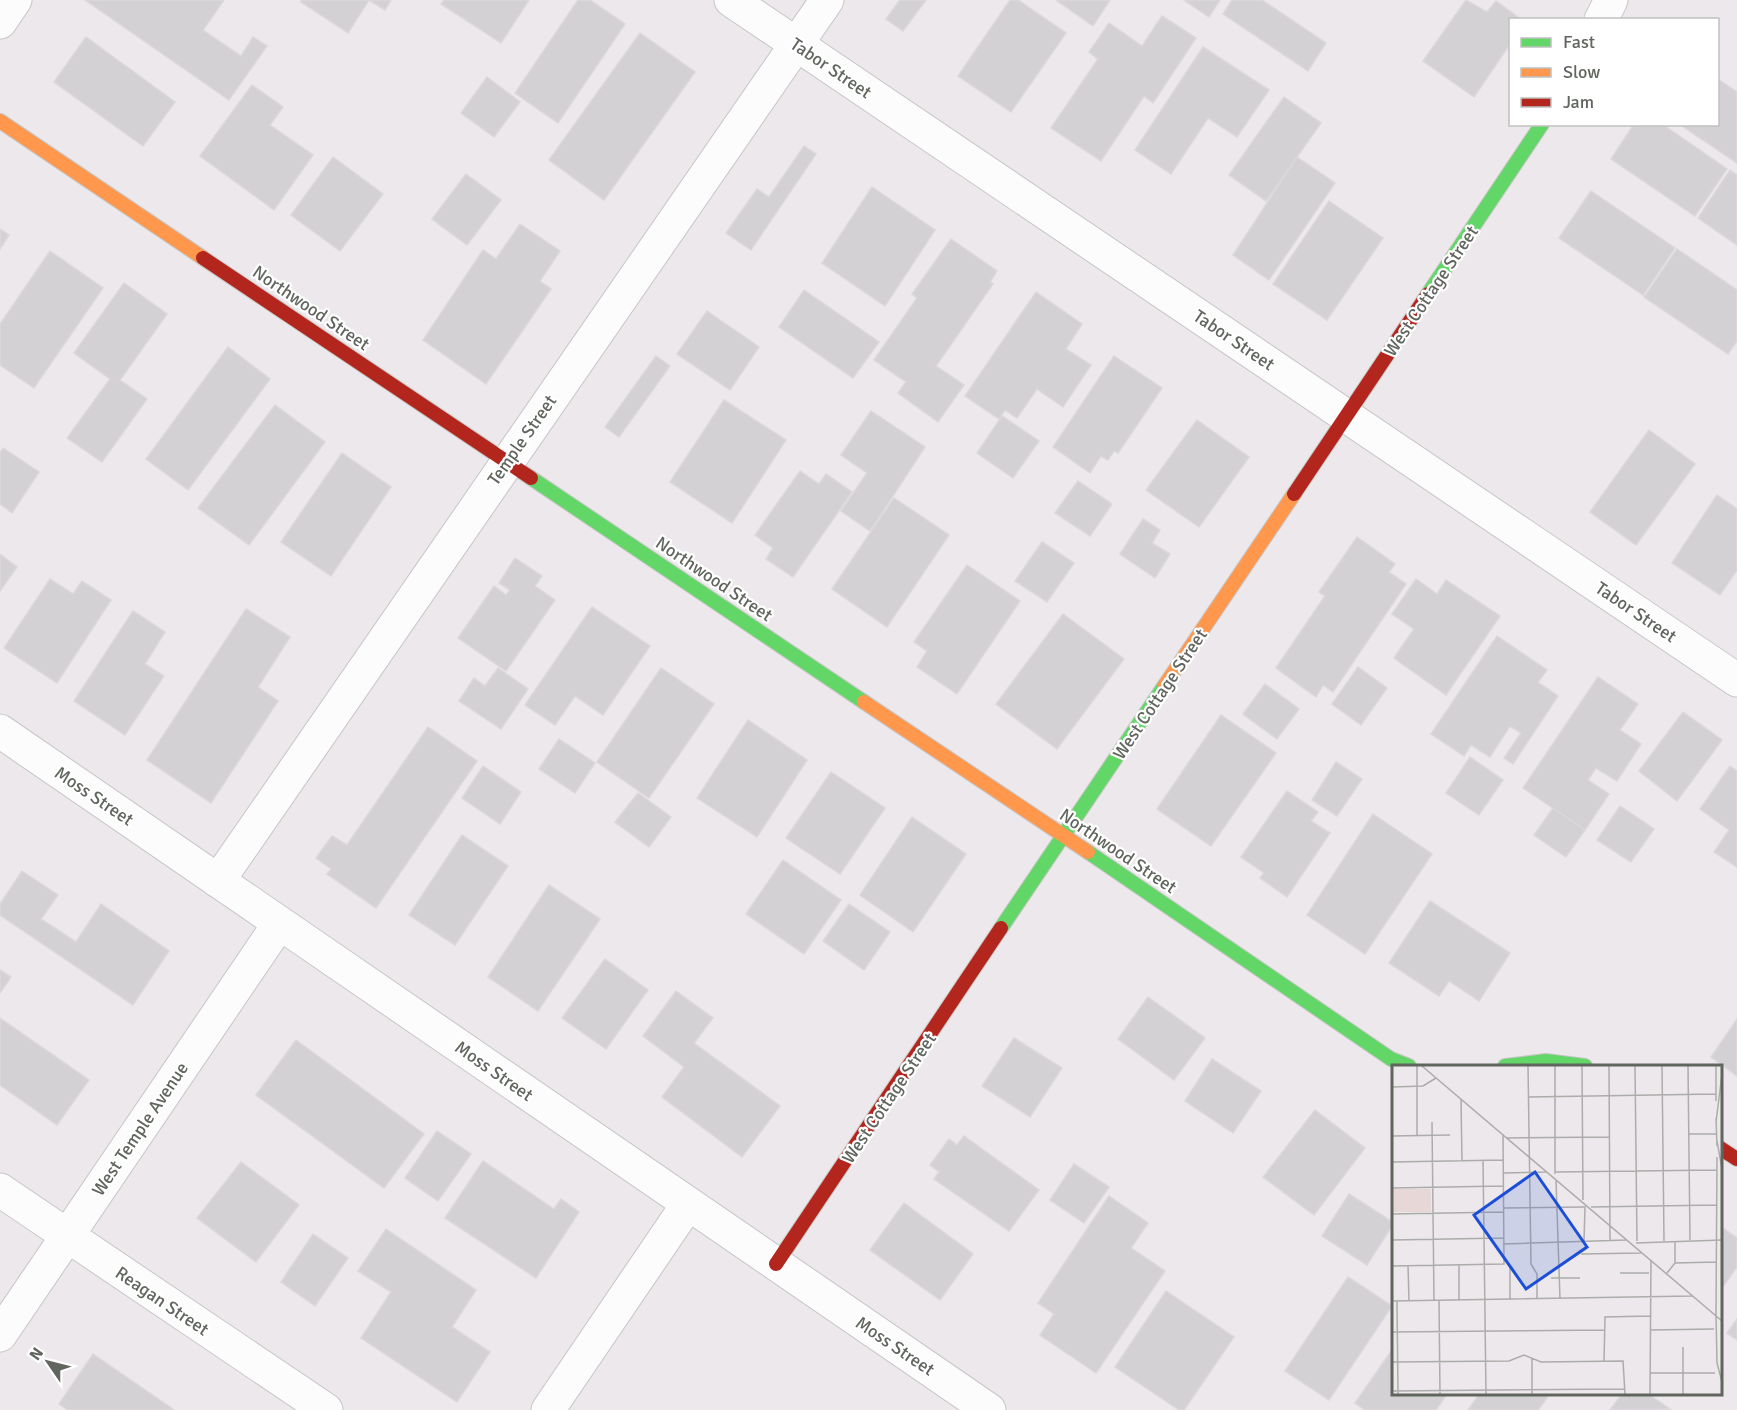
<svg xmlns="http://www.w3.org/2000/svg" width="1737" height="1410" viewBox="0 0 1737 1410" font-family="Signika,sans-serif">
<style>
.building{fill:#d4d1d4;stroke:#dbd7dc;stroke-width:1.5}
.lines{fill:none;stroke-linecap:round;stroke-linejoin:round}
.street-casing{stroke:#c6c6c6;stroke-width:35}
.fast-casing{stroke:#c7c7c6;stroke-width:16}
.slow-casing{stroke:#c7c7c6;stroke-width:16}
.jam-casing{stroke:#c7c7c6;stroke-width:16}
.street{stroke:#fcfcfc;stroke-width:33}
.fast{stroke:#63d668;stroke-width:14}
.slow{stroke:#ff974d;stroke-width:14}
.jam{stroke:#b3261e;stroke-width:14}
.labels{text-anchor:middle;stroke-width:4.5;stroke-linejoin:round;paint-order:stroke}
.street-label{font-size:18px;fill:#60655e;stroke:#fff}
.inset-road{fill:none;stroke:#acacaa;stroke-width:1.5}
.view{fill:#1d4ed8;fill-opacity:0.15;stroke:#1d4ed8;stroke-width:3}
.inset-edge{fill:none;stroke:#60655e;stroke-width:3}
</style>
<rect width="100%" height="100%" fill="#ece8ec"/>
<g class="building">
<polygon points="85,0 224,0 203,30 241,56 253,37 267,46 229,100"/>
<polygon points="302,0 391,0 385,10 369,0 348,33 301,2"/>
<polygon points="444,0 529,0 501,43 441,4"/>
<polygon points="578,0 590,0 625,24 558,123 515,93"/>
<polygon points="900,0 926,0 903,31 886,19"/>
<polygon points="1010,0 1018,0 1066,33 1011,112 958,76"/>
<polygon points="1056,0 1110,0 1093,26"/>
<polygon points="1184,0 1220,0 1209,17"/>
<polygon points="1232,0 1262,0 1326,43 1308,71 1223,14"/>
<polygon points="1466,0 1487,12 1496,1 1522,20 1510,20 1510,44 1474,97 1423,61"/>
<polygon points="1162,16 1196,38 1153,103 1144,96 1101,161 1051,128 1098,59 1089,52 1109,23 1142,46"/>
<polygon points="640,33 695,72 604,200 549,160"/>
<polygon points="86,37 175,102 143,146 54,82"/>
<polygon points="1203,47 1269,90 1237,137 1208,118 1171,174 1135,150"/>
<polygon points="487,77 520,102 494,137 461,113"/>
<polygon points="1718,79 1737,92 1737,163 1679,124 1718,124"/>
<polygon points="252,85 283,107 270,125 313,155 274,210 200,156"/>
<polygon points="1284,97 1321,123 1266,201 1229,175"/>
<polygon points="1634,124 1662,124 1727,169 1695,216 1611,159"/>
<polygon points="804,146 816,154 751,250 726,233 757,189 769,197"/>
<polygon points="333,157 383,194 340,251 291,215"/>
<polygon points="1297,157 1335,183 1269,280 1233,255"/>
<polygon points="1730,170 1737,175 1737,245 1698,218"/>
<polygon points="466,174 501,200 467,245 432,219"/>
<polygon points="872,187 935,230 885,306 822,263"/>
<polygon points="1591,191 1675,248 1643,295 1559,238"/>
<polygon points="1329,201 1383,238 1327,320 1273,284"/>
<polygon points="520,224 560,251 540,281 551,289 486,384 423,340 483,250 496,259"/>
<polygon points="0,229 9,235 0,249"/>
<polygon points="951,239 997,271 990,282 993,284 936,366 964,385 938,422 898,393 906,382 874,360 917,298 912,294"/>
<polygon points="1677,249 1737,290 1737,341 1728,354 1644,297"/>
<polygon points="50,251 103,288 34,388 0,365 0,324"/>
<polygon points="124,283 167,314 120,380 147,399 102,462 67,438 110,379 74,353"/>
<polygon points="804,290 879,342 853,378 779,327"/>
<polygon points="1036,292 1082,324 1066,349 1091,365 1063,407 1037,389 1017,418 1005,410 999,419 965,396"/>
<polygon points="707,311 759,347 730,390 677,354"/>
<polygon points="228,347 270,379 188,490 146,459"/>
<polygon points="656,356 670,366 619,437 605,427"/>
<polygon points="1114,356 1162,388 1118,453 1114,451 1108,460 1101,456 1090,473 1053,447"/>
<polygon points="724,400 786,440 732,523 670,482"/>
<polygon points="275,405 325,442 249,545 198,508"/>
<polygon points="871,411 925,447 870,531 841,511 867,473 841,455"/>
<polygon points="1002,416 1039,441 1013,478 977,453"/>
<polygon points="1197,420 1249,457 1199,527 1146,490"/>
<polygon points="1649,430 1695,464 1636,545 1590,512"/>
<polygon points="3,448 39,472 12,513 0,504 0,453"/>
<polygon points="342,453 391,487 331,576 281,542"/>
<polygon points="800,471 819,484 826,474 852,492 793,577 766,559 773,548 755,535"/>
<polygon points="1078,481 1112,504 1090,536 1055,513"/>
<polygon points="1717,495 1737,509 1737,570 1720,595 1672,563"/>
<polygon points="894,498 949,535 887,627 832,589"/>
<polygon points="1143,519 1160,530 1152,543 1170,554 1155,578 1120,554"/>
<polygon points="1357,537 1395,564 1389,572 1406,584 1333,692 1323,685 1316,697 1276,668 1325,596 1319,592"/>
<polygon points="1042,542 1074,563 1047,602 1015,581"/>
<polygon points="0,554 17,567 0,591"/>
<polygon points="515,558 542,576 535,586 555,600 506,671 458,638 494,586 506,595 510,590 499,583"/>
<polygon points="967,565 1020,601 957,694 917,667 927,651 914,642"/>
<polygon points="50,579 73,594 82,581 111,600 57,683 4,648"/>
<polygon points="1416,579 1437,594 1446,580 1500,616 1446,695 1394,658 1414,629 1392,614"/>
<polygon points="592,607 650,646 603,715 575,696 555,725 525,705"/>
<polygon points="246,609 290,637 258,687 278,701 211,803 147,760"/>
<polygon points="133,611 165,632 145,664 164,676 125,735 74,701"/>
<polygon points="1063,614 1124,659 1057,749 996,704"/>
<polygon points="1497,636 1547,670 1538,682 1558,696 1513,764 1504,758 1521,733 1510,726 1490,757 1471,745 1464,756 1431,734"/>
<polygon points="1358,667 1387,688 1361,725 1332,704"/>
<polygon points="498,668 528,689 501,729 459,701 474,678 485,686"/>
<polygon points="661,668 714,704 649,798 597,762"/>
<polygon points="1598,677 1638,704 1620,730 1641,744 1617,781 1596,768 1588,780 1609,794 1585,830 1523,788"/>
<polygon points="1265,684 1299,709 1277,739 1243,714"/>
<polygon points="1683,712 1722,740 1677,801 1639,771"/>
<polygon points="1221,715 1276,753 1211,846 1157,809"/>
<polygon points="748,720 807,760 757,837 697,798"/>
<polygon points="428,727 477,761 376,908 327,874 331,869 316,858 332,836 347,845"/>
<polygon points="559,739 595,763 575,793 539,769"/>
<polygon points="1470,757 1503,780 1479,815 1446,793"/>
<polygon points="1336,762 1362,779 1337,816 1312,800"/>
<polygon points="483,766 521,792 500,824 462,798"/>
<polygon points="1730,766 1737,771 1737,867 1714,852 1729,830 1700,809"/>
<polygon points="831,772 885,808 840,874 786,838"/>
<polygon points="1287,791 1318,812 1311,821 1330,833 1287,897 1260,878 1264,873 1241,857"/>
<polygon points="638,793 671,817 649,847 615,822"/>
<polygon points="1620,806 1654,829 1631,862 1597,840"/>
<polygon points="1553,808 1585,830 1566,857 1534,835"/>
<polygon points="1373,814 1432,854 1365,954 1307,915"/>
<polygon points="912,817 966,854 913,932 860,895"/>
<polygon points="462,835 508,866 455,945 409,915"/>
<polygon points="783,860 841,900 804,954 746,914"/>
<polygon points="22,871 58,895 41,919 76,942 101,904 169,951 133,1005 0,915 0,904"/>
<polygon points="549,885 600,919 538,1011 488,977"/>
<polygon points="1430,901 1510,953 1479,1001 1449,981 1439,996 1389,963"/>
<polygon points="849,904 890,932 864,970 823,941"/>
<polygon points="605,959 648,990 606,1049 562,1018"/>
<polygon points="0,970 11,977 0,993"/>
<polygon points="676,991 713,1018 694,1043 780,1106 742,1157 662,1097 684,1067 643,1036"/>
<polygon points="1148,997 1205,1038 1174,1080 1118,1039"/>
<polygon points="0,1018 89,1080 57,1125 0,1085"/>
<polygon points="1737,1019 1737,1076 1711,1057"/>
<polygon points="1014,1038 1062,1068 1030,1117 982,1086"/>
<polygon points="296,1040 424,1134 384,1188 256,1095"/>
<polygon points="1212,1059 1261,1091 1233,1133 1185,1101"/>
<polygon points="1315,1110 1365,1148 1314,1215 1263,1177"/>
<polygon points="437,1131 471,1154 438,1201 405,1178"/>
<polygon points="964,1136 1039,1190 1009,1231 934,1179 939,1172 930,1165 949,1139 957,1145"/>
<polygon points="483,1161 554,1209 561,1199 579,1212 536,1278 445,1218"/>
<polygon points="241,1162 299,1205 256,1262 197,1218"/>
<polygon points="1074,1164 1109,1187 1084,1223 1050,1200"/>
<polygon points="1349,1194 1394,1223 1367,1265 1322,1236"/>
<polygon points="1109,1196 1148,1223 1131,1248 1165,1271 1096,1373 1040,1335 1054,1314 1038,1303"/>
<polygon points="904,1203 973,1254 940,1300 870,1250"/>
<polygon points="1720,1226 1737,1238 1737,1267 1720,1291"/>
<polygon points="386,1229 476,1290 452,1327 490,1352 457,1402 361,1338 391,1292 358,1271"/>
<polygon points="313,1234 348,1258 315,1306 281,1282"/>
<polygon points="1348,1277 1392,1306 1329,1400 1285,1371"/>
<polygon points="1166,1291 1234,1337 1184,1410 1179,1410 1115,1367"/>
<polygon points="1737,1319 1737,1340 1727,1333"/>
<polygon points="1394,1347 1394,1394 1447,1394 1436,1410 1365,1410 1355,1403"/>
<polygon points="93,1354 173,1409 172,1410 68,1410 59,1404"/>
<polygon points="1474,1394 1550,1394 1538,1410 1468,1410 1478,1396"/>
<polygon points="1622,1394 1648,1394 1670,1409 1610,1410"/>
</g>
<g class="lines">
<defs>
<g id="street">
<polyline points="731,0 1737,680"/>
<polyline points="1601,20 1611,0"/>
<polyline points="0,22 15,0"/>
<polyline points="0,731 989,1410"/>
<polyline points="218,881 827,0"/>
<polyline points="0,1190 326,1410"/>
<polyline points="0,1335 279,924"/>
<polyline points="548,1410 688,1204"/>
</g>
<g id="fast">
<polyline points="1428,294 1542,124"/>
<polyline points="531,478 864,702"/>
<polyline points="1088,852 1391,1059 1409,1066"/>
<polyline points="1001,928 1165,685"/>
<polyline points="1505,1066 1546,1061 1585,1066"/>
</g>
<g id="slow">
<polyline points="0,121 203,258"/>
<polyline points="1165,685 1294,494"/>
<polyline points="864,702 1088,852"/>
</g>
<g id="jam">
<polyline points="203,258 531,478"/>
<polyline points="1294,494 1428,294"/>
<polyline points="1720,1148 1737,1159"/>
<polyline points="776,1264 1001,928"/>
</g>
</defs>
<use href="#street" class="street-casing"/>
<use href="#fast" class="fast-casing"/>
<use href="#slow" class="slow-casing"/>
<use href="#jam" class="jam-casing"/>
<use href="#street" class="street"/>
<use href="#fast" class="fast"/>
<use href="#slow" class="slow"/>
<use href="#jam" class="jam"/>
</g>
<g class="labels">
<g class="street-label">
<text transform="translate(831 68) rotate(34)" y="6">Tabor Street</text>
<text transform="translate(1431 291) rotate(-56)" y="6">West Cottage Street</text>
<text transform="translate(311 308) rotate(34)" y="6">Northwood Street</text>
<text transform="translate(1234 340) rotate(34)" y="6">Tabor Street</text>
<text transform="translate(522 440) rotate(-55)" y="6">Temple Street</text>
<text transform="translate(714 579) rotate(34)" y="6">Northwood Street</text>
<text transform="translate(1636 612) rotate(34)" y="6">Tabor Street</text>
<text transform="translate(1160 694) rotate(-56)" y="6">West Cottage Street</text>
<text transform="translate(94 796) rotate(34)" y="6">Moss Street</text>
<text transform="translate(1118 851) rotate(34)" y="6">Northwood Street</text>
<text transform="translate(494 1071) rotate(35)" y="6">Moss Street</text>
<text transform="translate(889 1098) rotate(-56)" y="6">West Cottage Street</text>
<text transform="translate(140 1129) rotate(-56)" y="6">West Temple Avenue</text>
<text transform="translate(162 1301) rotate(34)" y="6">Reagan Street</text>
<text transform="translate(895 1346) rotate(34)" y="6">Moss Street</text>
</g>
</g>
<g transform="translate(1392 1065)">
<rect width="330" height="330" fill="#ece8ec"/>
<path d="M0,124H39V147H0Z" fill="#e7d7d7"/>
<path class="inset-road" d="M25,1V70M30,1L330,256M136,1L139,199L145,209V234M190,1L191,135M217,1L218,176M243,1L245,176M270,1L272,176M296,1L298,175M0,22L31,21L44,13M137,32L324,29M0,35V71M69,35L70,96M324,36V1M324,53L325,81M40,57L42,236M324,57L330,9M297,69H324M0,71L58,70M115,73L217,72M325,76L330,104M325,92L324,251L325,298L330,317M91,95L94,329M0,97L111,95M164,107L325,105M111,108L154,107M163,109V1M164,115L168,234M0,123L111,121M199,142L325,140M111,143L192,142M0,149L111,147M0,175L112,173M192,176L193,141M244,178L330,175M112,179L234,175M189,189L249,188M283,198L324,197M16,200L17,236M67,200V235M0,201L112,199L111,69M118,202V235M228,208H257M275,208L283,198V176M159,213H188M0,236L300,231M5,236L6,329M47,236L48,329M258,265L322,264M0,267L212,265M291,282V329M212,296L213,252L258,251M0,297L117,296L132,290L149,297L231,296L233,329M258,308H323M0,326L233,324M140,329V293M258,329L259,195"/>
<path class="view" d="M143,107L195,182L134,224L82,150Z"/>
<rect width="330" height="330" class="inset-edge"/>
</g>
<rect x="1509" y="18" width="210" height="108" fill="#ffffff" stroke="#bfc1bf" stroke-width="1.5"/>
<rect x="1521" y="38" width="30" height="9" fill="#63d668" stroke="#bfc1bf" stroke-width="1.5"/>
<text x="1563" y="48" font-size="18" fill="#60655e">Fast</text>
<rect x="1521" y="68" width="30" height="9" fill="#ff974d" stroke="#bfc1bf" stroke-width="1.5"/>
<text x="1563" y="78" font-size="18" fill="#60655e">Slow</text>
<rect x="1521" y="98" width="30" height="9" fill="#b3261e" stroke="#bfc1bf" stroke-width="1.5"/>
<text x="1563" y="108" font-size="18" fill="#60655e">Jam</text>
<g transform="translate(48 1362) rotate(305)" stroke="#ffffff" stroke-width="4.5" paint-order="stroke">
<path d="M0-4.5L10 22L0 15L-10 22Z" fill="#60655e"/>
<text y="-9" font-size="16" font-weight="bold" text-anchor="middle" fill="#60655e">N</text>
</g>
</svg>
